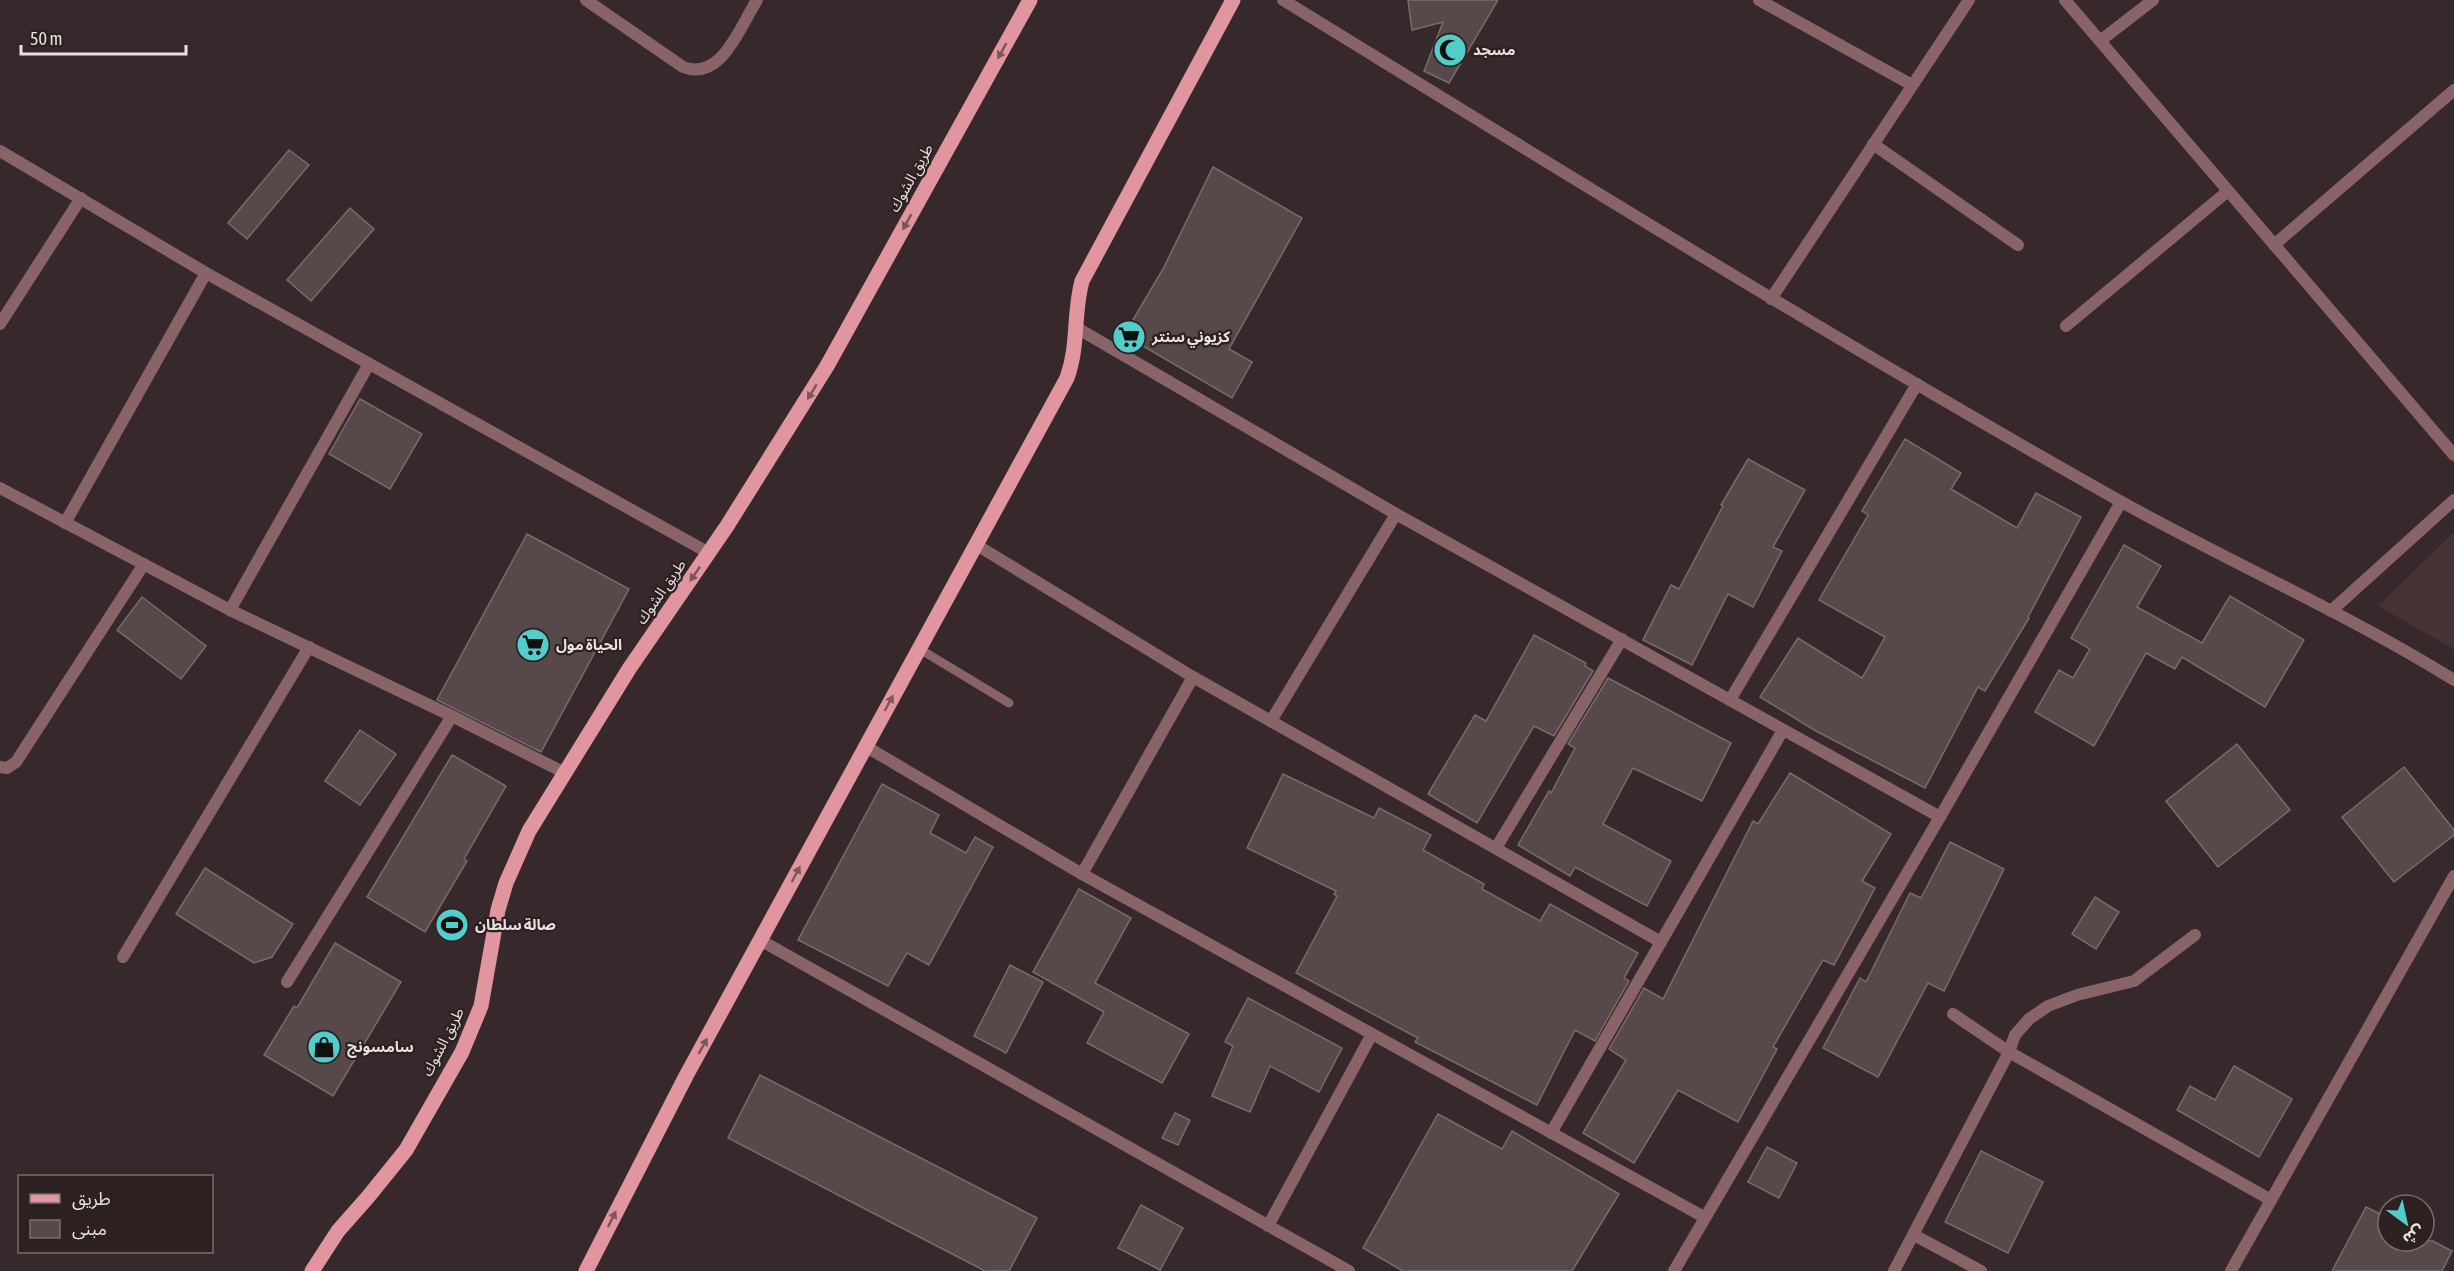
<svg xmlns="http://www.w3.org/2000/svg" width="2454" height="1271" viewBox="0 0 2454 1271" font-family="'Asap Condensed','Noto Sans Arabic',sans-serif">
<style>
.built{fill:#463335}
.building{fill:#57484a;stroke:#7a6a6c;stroke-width:1.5}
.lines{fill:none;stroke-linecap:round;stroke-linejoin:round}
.lane{stroke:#886367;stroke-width:9}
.street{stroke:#886367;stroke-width:12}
.primary{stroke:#e1969f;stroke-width:15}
.oneway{fill:#7d555a}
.labels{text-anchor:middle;stroke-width:4.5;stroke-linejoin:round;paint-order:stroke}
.poi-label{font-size:15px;font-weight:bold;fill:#e9e0e1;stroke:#2c2021;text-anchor:start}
.street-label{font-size:15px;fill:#e9e0e1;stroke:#2c2021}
</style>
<rect width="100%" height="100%" fill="#37292b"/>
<polygon class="built" points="2454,532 2454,649 2378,606"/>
<g class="building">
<polygon points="1408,0 1498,0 1449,83 1424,71 1443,22 1412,30"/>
<polygon points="289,150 309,165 247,239 228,223"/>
<polygon points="1213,167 1302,218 1229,349 1252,362 1232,398 1124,335 1163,269"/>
<polygon points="350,208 374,229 311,301 287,280"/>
<polygon points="360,399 422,434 390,489 329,454"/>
<polygon points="1905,439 1961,473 1951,489 2017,528 2036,493 2081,517 2028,617 2029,618 1985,691 1978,687 1925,788 1816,731 1760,697 1798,638 1862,678 1885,637 1819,600 1868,515 1862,511"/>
<polygon points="1748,459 1805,490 1773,547 1782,551 1753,607 1728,594 1692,665 1643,640 1671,585 1679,589 1723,506 1721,505"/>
<polygon points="527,534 629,589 541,752 437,700"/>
<polygon points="2124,545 2161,566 2137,607 2202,643 2230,596 2304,640 2265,707 2182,657 2175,669 2146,653 2094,746 2035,712 2059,670 2073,678 2090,649 2071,638"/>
<polygon points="142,597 206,646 181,679 117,630"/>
<polygon points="1534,635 1586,663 1585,666 1593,671 1554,736 1534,726 1477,823 1428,794 1475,715 1486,721"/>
<polygon points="1608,678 1731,743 1702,801 1633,768 1603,824 1671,861 1647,906 1575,867 1570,876 1518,845 1549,791 1551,793 1575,748 1568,744"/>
<polygon points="360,730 396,754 360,805 325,781"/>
<polygon points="2237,744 2290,810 2218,867 2166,801"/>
<polygon points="452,755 506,786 464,859 467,861 425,932 367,897"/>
<polygon points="2404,767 2454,830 2454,835 2394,882 2342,817"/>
<polygon points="1790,773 1891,834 1862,881 1875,888 1834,965 1823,960 1773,1047 1777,1049 1738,1122 1678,1090 1634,1163 1583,1133 1626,1060 1609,1049 1644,988 1663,999 1753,821 1758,824"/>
<polygon points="1283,774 1374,818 1379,808 1431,835 1423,850 1484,884 1482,889 1540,921 1550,904 1638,953 1624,978 1629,981 1595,1041 1575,1030 1537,1105 1415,1042 1418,1038 1296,973 1337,896 1334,894 1336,891 1247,848"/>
<polygon points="882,784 939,815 930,833 966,853 975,837 993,847 929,965 907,953 888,986 798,940"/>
<polygon points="1950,842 2004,869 1944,991 1928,983 1878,1077 1823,1048 1860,978 1866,982 1910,893 1921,898"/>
<polygon points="205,868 293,924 272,957 254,963 176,914"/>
<polygon points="1079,889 1131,918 1095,983 1189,1034 1162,1083 1087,1043 1104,1012 1033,972"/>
<polygon points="2095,897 2119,912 2096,949 2072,934"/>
<polygon points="335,943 401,982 333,1096 264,1055 294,1006 297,1008"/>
<polygon points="1010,965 1043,982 1006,1053 974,1036"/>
<polygon points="1248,998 1342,1048 1319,1092 1270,1066 1250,1112 1212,1096 1233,1046 1225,1042"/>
<polygon points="2234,1066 2292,1099 2259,1157 2177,1110 2190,1086 2215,1100"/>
<polygon points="760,1075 1037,1218 1009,1271 985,1271 728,1138"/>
<polygon points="1175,1113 1190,1120 1178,1145 1162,1138"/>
<polygon points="1438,1114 1502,1149 1512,1131 1619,1194 1572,1271 1403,1271 1363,1248"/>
<polygon points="1767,1147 1797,1163 1779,1198 1748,1182"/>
<polygon points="1981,1151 2043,1182 2008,1253 1945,1222"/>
<polygon points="1141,1205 1183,1228 1160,1270 1118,1248"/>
<polygon points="2366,1207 2388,1218 2388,1241 2433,1241 2452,1251 2442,1271 2332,1271"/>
</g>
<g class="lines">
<polyline class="lane" points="918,648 1009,703"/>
<g class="street">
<path d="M586,0L683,67C721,82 740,27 757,0"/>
<path d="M1283,0C1560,170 1835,341 2118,500C2229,562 2346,613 2454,680"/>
<polyline points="1759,0 1912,85"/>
<polyline points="2065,0 2454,455"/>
<polyline points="2100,41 2153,0"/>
<polyline points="1873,144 2018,245"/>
<polyline points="0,151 206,273 709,553"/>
<polyline points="2274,245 2454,90"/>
<polyline points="1771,299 1969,0"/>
<polyline points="0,324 81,198"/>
<polyline points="2066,326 2228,191"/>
<polyline points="1077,328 1396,514 1940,817"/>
<polyline points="0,488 230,610 452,716 565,773"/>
<polyline points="65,523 206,273"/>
<polyline points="975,544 1193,677 1661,942"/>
<polyline points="230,610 369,364"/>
<polyline points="2331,611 2454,500"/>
<polyline points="1730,700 1917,384"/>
<polyline points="1271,721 1396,514"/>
<polyline points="865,746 1082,874 1704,1217"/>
<polyline points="0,767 7,768 16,762 144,564"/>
<polyline points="1496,848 1622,639"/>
<polyline points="1082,874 1193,677"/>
<polyline points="760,940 1349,1271"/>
<polyline points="123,957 309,647"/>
<polyline points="287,982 452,716"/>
<polyline points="1953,1014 2009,1052 2271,1200"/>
<polyline points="1551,1133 1783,730"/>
<polyline points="1268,1226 1372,1034"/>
<polyline points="1914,1235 1981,1271"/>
<polyline points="1674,1271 1940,817 2121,502"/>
<polyline points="1894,1271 2009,1052 2015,1035 2029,1019 2048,1006 2077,995 2134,981 2195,935"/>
<polyline points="2231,1271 2454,876"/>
</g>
<g class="primary">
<polyline points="312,1271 338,1231 368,1197 406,1150 462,1052 481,1006 498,910 506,883 529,831 629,669 727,526 827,366 1030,0"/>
<path d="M586,1271L686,1076L1067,378C1079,345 1073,314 1082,281L1233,0"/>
</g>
</g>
<defs><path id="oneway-solid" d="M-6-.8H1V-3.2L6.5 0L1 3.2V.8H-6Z" transform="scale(1.5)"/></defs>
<g class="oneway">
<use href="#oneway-solid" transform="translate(1002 51) rotate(119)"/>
<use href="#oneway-solid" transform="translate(907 222) rotate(119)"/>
<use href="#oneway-solid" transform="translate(812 392) rotate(121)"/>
<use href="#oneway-solid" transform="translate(695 574) rotate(124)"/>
<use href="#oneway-solid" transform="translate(889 703) rotate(-62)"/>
<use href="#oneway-solid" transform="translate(796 874) rotate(-62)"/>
<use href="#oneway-solid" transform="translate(703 1046) rotate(-61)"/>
<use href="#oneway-solid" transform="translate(612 1219) rotate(-63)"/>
</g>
<defs>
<symbol id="mosque-disc" viewBox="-11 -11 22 22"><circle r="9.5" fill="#53cdc9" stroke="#2c2021"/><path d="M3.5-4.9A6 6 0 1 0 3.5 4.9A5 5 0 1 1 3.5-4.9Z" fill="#111"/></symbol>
<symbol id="supermarket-disc" viewBox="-11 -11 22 22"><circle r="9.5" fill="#53cdc9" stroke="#2c2021"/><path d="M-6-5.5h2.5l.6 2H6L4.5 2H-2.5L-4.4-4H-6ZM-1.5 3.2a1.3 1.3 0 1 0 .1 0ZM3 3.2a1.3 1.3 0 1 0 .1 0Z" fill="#111"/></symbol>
<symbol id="stadium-disc" viewBox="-11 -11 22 22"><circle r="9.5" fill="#53cdc9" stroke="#2c2021"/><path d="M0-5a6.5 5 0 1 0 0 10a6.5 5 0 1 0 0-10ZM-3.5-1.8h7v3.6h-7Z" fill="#111"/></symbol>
<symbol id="shop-disc" viewBox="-11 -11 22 22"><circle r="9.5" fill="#53cdc9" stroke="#2c2021"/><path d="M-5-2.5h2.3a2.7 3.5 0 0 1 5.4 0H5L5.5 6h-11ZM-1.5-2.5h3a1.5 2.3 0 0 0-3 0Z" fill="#111"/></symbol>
</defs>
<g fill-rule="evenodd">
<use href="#mosque-disc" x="1431" y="31" width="38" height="38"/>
<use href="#supermarket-disc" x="1110" y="318" width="38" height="38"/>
<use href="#supermarket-disc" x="514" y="626" width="38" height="38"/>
<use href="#stadium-disc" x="433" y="906" width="38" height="38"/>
<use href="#shop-disc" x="305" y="1028" width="38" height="38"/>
</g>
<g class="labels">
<g class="poi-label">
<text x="1473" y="55">مسجد</text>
<text x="1152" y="342">كزيوني سنتر</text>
<text x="556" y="650">الحياة مول</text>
<text x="475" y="930">صالة سلطان</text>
<text x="347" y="1052">سامسونج</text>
</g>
<g class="street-label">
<text transform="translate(911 178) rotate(-61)" y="5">طريق الشوك</text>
<text transform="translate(661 592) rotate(-55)" y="5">طريق الشوك</text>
<text transform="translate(443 1042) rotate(-63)" y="5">طريق الشوك</text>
</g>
</g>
<rect x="18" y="1175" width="195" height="78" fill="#2c2021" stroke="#786d6e" stroke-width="1.5"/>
<rect x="30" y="1194" width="30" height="9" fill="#e1969f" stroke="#786d6e" stroke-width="1.5"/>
<text x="72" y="1205" font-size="18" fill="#e9e0e1">طريق</text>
<rect x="30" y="1220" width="30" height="18" fill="#57484a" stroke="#786d6e" stroke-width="1.5"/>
<text x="72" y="1235" font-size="18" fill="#e9e0e1">مبنى</text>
<g transform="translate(2406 1223) rotate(147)"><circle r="28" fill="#2c2021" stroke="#786d6e" stroke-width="1.5"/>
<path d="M0-4.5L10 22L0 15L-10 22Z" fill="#53cdc9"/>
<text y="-9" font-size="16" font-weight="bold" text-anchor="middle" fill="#e9e0e1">ش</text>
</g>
<path d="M21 45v9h165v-9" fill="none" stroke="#e9e0e1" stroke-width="3"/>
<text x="30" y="45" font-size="18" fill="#e9e0e1" stroke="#2c2021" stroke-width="4.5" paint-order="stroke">50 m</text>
</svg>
